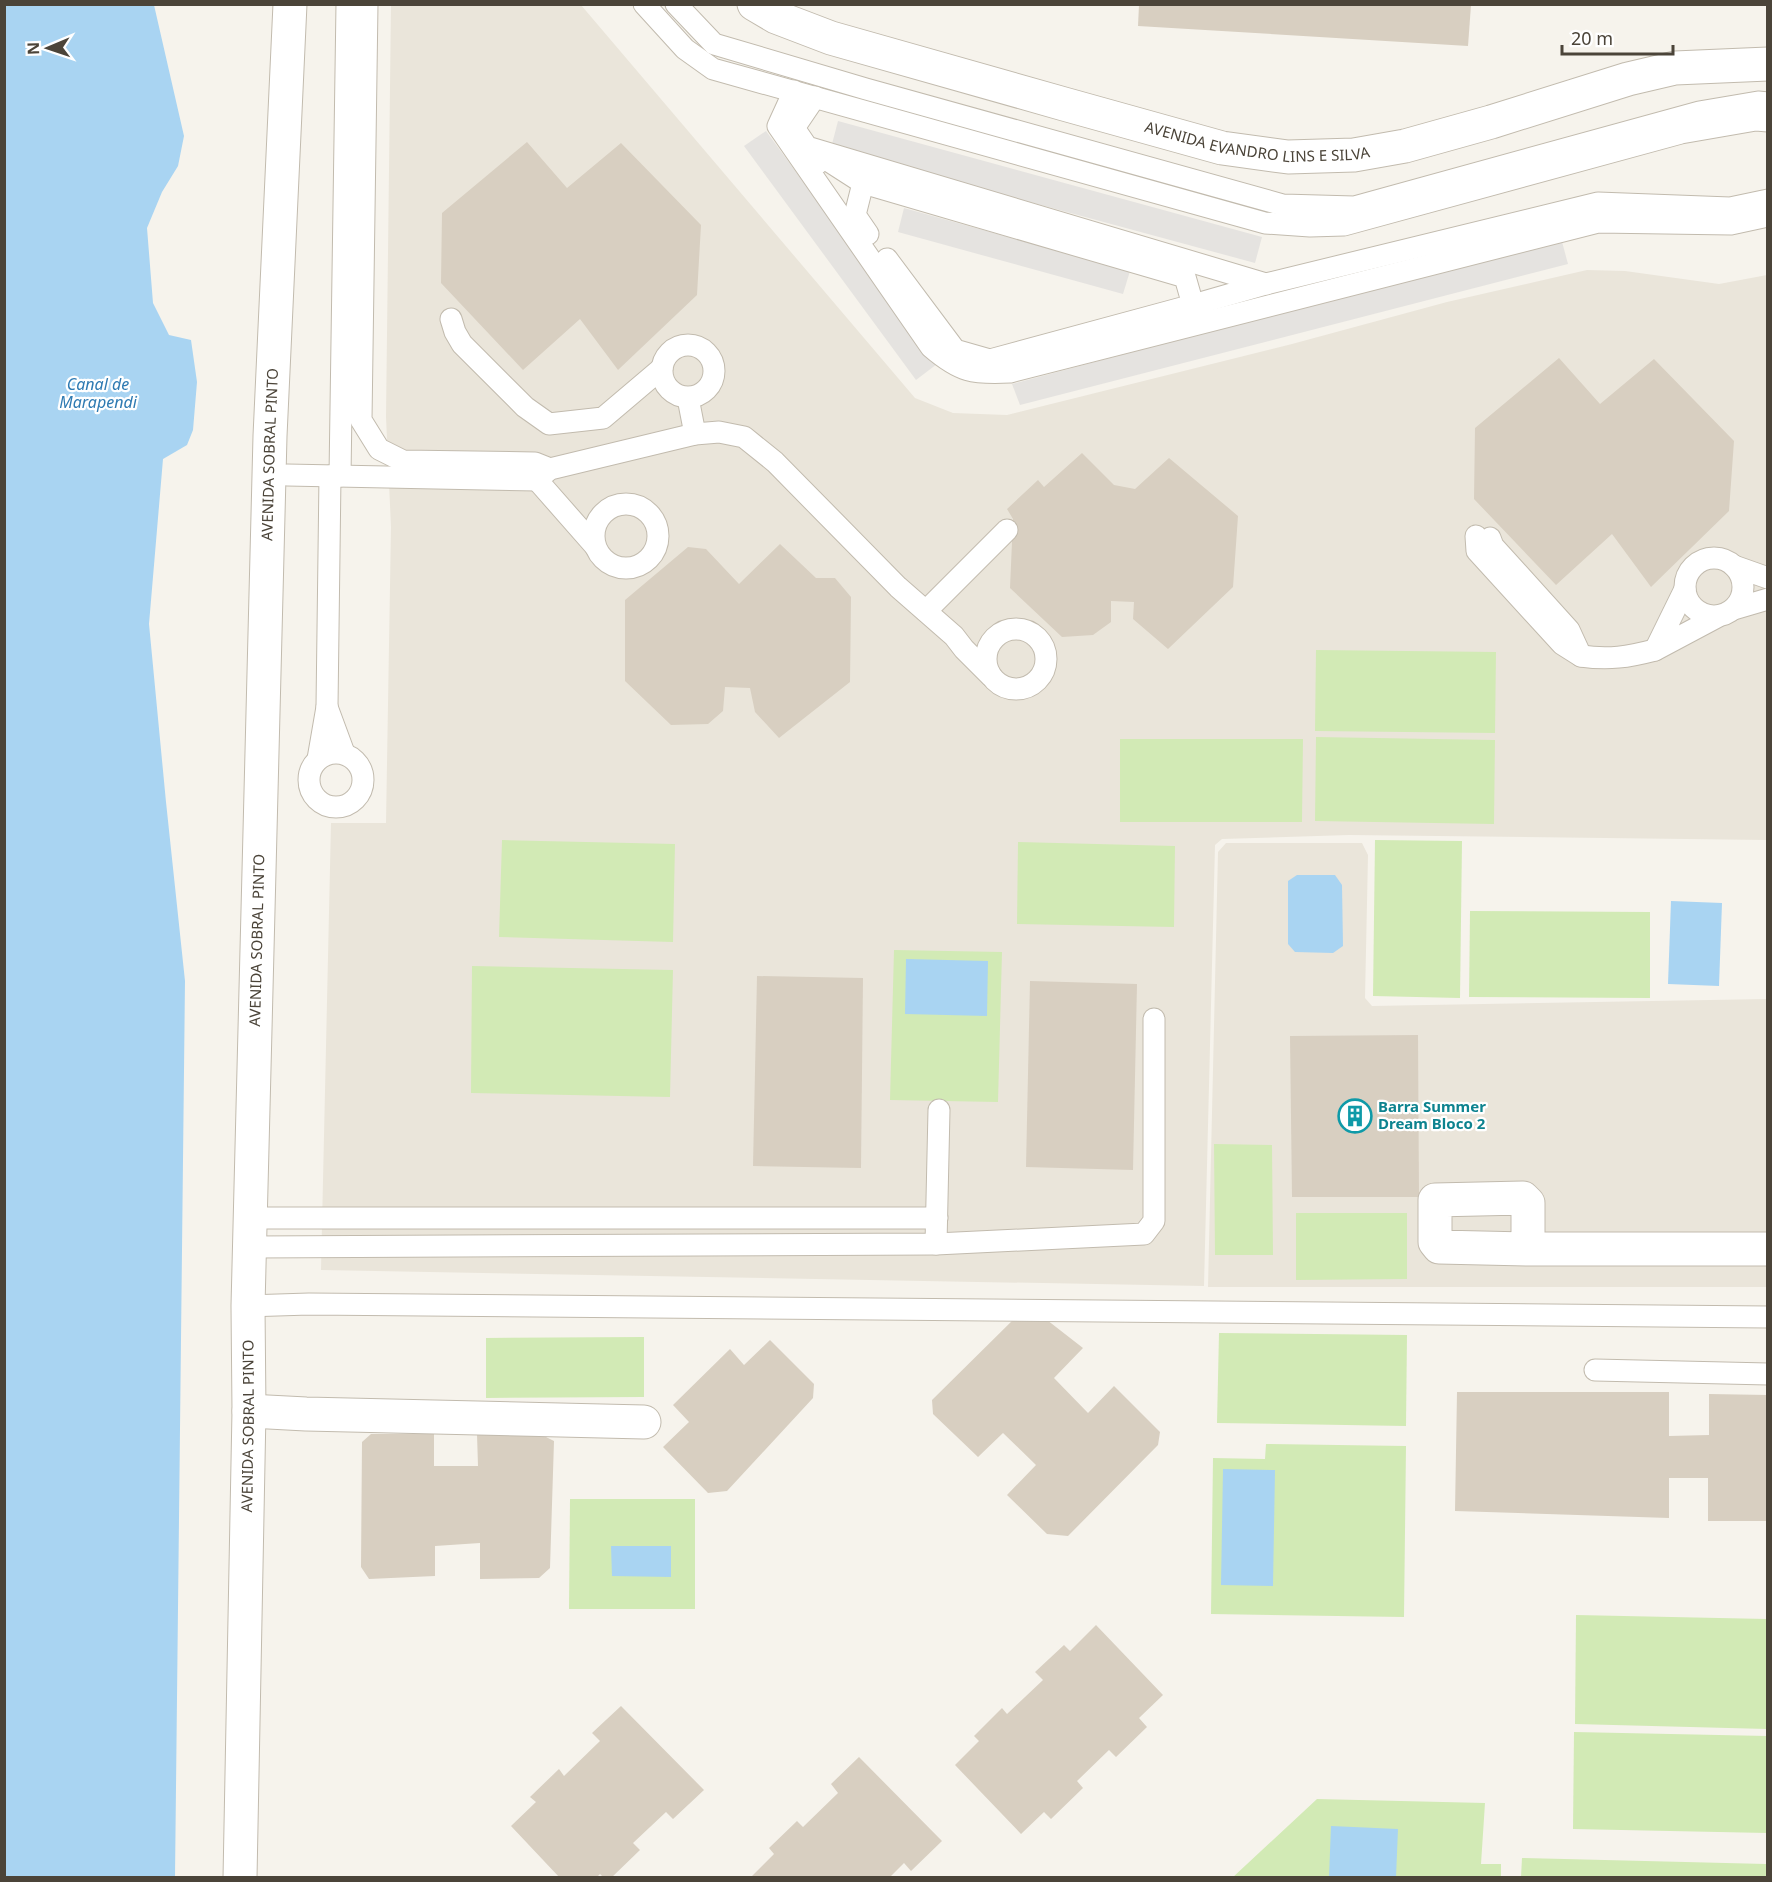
<svg xmlns="http://www.w3.org/2000/svg" width="1772" height="1882" viewBox="0 0 1772 1882" font-family="'Noto Sans',sans-serif">
<style>
.residential{fill:#eae5da}
.green{fill:#d2eab5}
.parking{fill:#e5e3e0}
.water{fill:#a9d4f2}
.building{fill:#d8cfc1}
.lines{fill:none;stroke-linecap:round;stroke-linejoin:round}
.service-casing{stroke:#c2bbae;stroke-width:23}
.minor-casing{stroke:#c2bbae;stroke-width:35}
.tertiary-casing{stroke:#c2bbae;stroke-width:35}
.service{stroke:#fff;stroke-width:21}
.minor{stroke:#fff;stroke-width:33}
.tertiary{stroke:#fff;stroke-width:33}
.labels{text-anchor:middle;stroke-width:4.5;stroke-linejoin:round;paint-order:stroke}
.street-label{font-size:15px;fill:#4b4439;stroke:#fff}
.culture-label{font-size:15px;font-weight:bold;fill:#0d838f;stroke:#fff;text-anchor:start}
.water-label{font-size:16px;font-style:italic;fill:#2e7ab2;stroke:#fff}
</style>
<rect width="100%" height="100%" fill="#f6f3ec"/>
<g class="residential">
<polygon points="391,5 581,5 915,398 953,413 1007,415 1292,344 1447,302 1587,270 1625,271 1719,284 1767,275 1767,840 1349,835 1222,839 1215,845 1204,1286 321,1270 331,823 386,823 391,527 386,417"/>
<polygon points="1226,843 1362,843 1368,855 1365,998 1372,1006 1767,999 1767,1287 1208,1287 1218,852"/>
</g>
<g class="green">
<polygon points="1316,650 1496,652 1495,733 1315,731"/>
<polygon points="1316,737 1495,740 1494,824 1315,821"/>
<polygon points="1120,739 1303,739 1302,822 1120,822"/>
<polygon points="502,840 675,844 673,942 499,937"/>
<polygon points="1375,840 1462,841 1460,998 1373,996"/>
<polygon points="1018,842 1175,846 1174,927 1017,924"/>
<polygon points="1470,911 1650,912 1650,998 1469,997"/>
<polygon points="894,950 1002,952 998,1102 890,1100"/>
<polygon points="472,966 673,970 670,1097 471,1093"/>
<polygon points="1214,1144 1272,1145 1273,1255 1215,1255"/>
<polygon points="1296,1213 1407,1213 1407,1279 1296,1280"/>
<polygon points="1219,1333 1407,1335 1406,1426 1217,1423"/>
<polygon points="644,1337 644,1397 486,1398 486,1338"/>
<polygon points="1266,1444 1406,1446 1404,1617 1211,1614 1213,1458 1265,1459"/>
<polygon points="570,1499 695,1499 695,1609 569,1609"/>
<polygon points="1576,1615 1767,1619 1767,1729 1575,1724"/>
<polygon points="1574,1732 1767,1736 1767,1833 1573,1829"/>
<polygon points="1317,1799 1485,1803 1481,1864 1501,1864 1501,1877 1232,1878"/>
<polygon points="1522,1858 1766,1864 1766,1877 1521,1877"/>
</g>
<g class="parking">
<polygon points="838,121 1262,237 1255,263 831,148"/>
<polygon points="766,131 937,364 916,380 744,146"/>
<polygon points="904,208 1130,271 1123,294 898,232"/>
<polygon points="1561,238 1568,264 1020,405 1012,384"/>
</g>
<g class="water">
<polygon points="5,4 154,5 184,136 178,166 162,192 147,228 153,303 169,335 191,340 197,382 193,430 187,445 163,459 149,624 166,802 185,981 175,1877 5,1877"/>
<polygon points="1297,875 1335,875 1342,885 1343,946 1333,953 1295,952 1288,944 1288,881"/>
<polygon points="1671,901 1722,903 1719,986 1668,984"/>
<polygon points="906,959 988,961 987,1016 905,1014"/>
<polygon points="1223,1469 1275,1470 1273,1586 1221,1585"/>
<polygon points="611,1546 671,1546 671,1577 612,1576"/>
<polygon points="1331,1826 1398,1829 1396,1877 1329,1877"/>
</g>
<g class="building">
<polygon points="1139,5 1471,5 1468,46 1138,26"/>
<polygon points="527,142 567,188 621,143 701,225 697,295 618,370 580,319 523,370 441,283 442,213"/>
<polygon points="1559,358 1600,404 1654,359 1734,441 1729,511 1651,587 1612,534 1556,585 1474,499 1475,428"/>
<polygon points="1082,453 1114,485 1135,489 1169,458 1238,516 1233,587 1168,649 1133,619 1134,602 1111,601 1111,622 1093,635 1062,637 1010,588 1013,519 1007,509 1038,480 1044,487"/>
<polygon points="780,544 816,578 835,578 851,597 850,682 779,738 755,712 750,688 725,687 723,711 708,724 671,725 625,681 625,600 688,547 706,549 739,584"/>
<polygon points="757,976 863,978 861,1168 753,1166"/>
<polygon points="1030,981 1137,984 1133,1170 1026,1167"/>
<polygon points="1418,1035 1419,1197 1292,1197 1290,1036"/>
<polygon points="1038,1313 1083,1348 1054,1378 1088,1413 1114,1386 1160,1432 1158,1445 1068,1536 1047,1534 1007,1495 1036,1465 1003,1433 978,1457 933,1414 932,1400 1019,1314"/>
<polygon points="770,1340 814,1384 813,1398 727,1491 708,1493 663,1447 689,1422 673,1405 730,1349 744,1365"/>
<polygon points="1457,1392 1669,1392 1669,1436 1709,1435 1709,1394 1768,1395 1768,1521 1708,1521 1708,1478 1669,1478 1669,1518 1455,1511"/>
<polygon points="371,1434 434,1434 434,1466 478,1466 477,1434 544,1436 554,1441 550,1568 539,1578 480,1579 480,1543 435,1546 435,1576 369,1579 361,1567 362,1442"/>
<polygon points="1096,1625 1163,1695 1139,1718 1147,1727 1116,1757 1109,1750 1077,1781 1083,1788 1051,1819 1044,1812 1021,1834 955,1765 979,1741 974,1736 1002,1708 1007,1714 1043,1680 1035,1672 1064,1645 1070,1651"/>
<polygon points="621,1706 704,1790 673,1819 666,1812 633,1843 640,1850 611,1878 604,1878 600,1874 596,1878 560,1878 511,1826 536,1802 530,1797 559,1769 564,1776 600,1741 592,1733"/>
<polygon points="859,1757 942,1841 911,1871 904,1863 889,1878 750,1878 774,1854 769,1848 797,1821 803,1827 838,1793 831,1784"/>
</g>
<g class="lines">
<defs>
<g id="service">
<polyline points="367,4 361,420 379,449 403,461 535,463 550,469"/>
<polyline points="644,4 685,49 713,69 1265,223 1310,226 1344,225 1681,133 1756,120 1768,121"/>
<polyline points="676,4 714,44 866,89 1283,205 1354,207 1699,112 1758,102 1768,103"/>
<path d="M794,91L778,126L931,347C960,372 973,374 1010,372L1598,222L1731,224L1768,216"/>
<polyline points="815,97 794,128 807,147 1266,284"/>
<polyline points="818,163 807,147 863,183 1185,277 1193,305 990,360 955,350 887,259"/>
<polyline points="863,183 855,215 868,234"/>
<polyline points="1193,305 1266,284 1598,203 1730,208 1768,200"/>
<polyline points="451,319 455,332 462,344 525,407 549,424 603,418 662,368"/>
<circle cx="688" cy="371" r="26"/>
<polyline points="688,398 695,434"/>
<polyline points="287,475 537,480 550,469 695,434 719,432 744,437 775,462 898,587 954,636 964,649 991,676"/>
<polyline points="340,476 347,4"/>
<polyline points="537,480 595,546"/>
<circle cx="626" cy="536" r="32"/>
<polyline points="1476,536 1477,551 1562,644 1581,656 1569,630 1493,546 1490,538"/>
<circle cx="1714" cy="587" r="29"/>
<polyline points="1734,566 1768,578"/>
<polyline points="1685,589 1655,650 1717,617"/>
<polyline points="1734,609 1768,599"/>
<polyline points="926,611 1007,530"/>
<circle cx="1016" cy="659" r="30"/>
<path d="M1581,656C1609,660 1628,657 1655,650"/>
<polyline points="327,707 330,476"/>
<circle cx="336" cy="780" r="27"/>
<polyline points="318,759 327,707 344,753"/>
<polyline points="251,1218 937,1218"/>
<polyline points="936,1244 1144,1234 1154,1221 1154,1019"/>
<polyline points="250,1247 936,1244 939,1110"/>
<polyline points="248,1306 309,1304 1768,1317"/>
<polyline points="1595,1370 1768,1374"/>
</g>
<g id="minor">
<polyline points="1528,1249 1528,1203 1523,1198 1435,1200 1435,1242 1439,1247 1528,1249 1768,1249"/>
<polyline points="249,1411 306,1414 644,1422"/>
<path id="s1" d="M240,1878L249,1411L248,1306L270,436L290,4"/>
</g>
<g id="tertiary">
<path id="s2" d="M754,4L776,17L831,38L1064,104L1222,148L1288,157L1354,155L1405,146L1491,122L1628,79L1675,68L1768,64"/>
</g>
</defs>
<use href="#service" class="service-casing"/>
<use href="#minor" class="minor-casing"/>
<use href="#tertiary" class="tertiary-casing"/>
<use href="#service" class="service"/>
<use href="#minor" class="minor"/>
<use href="#tertiary" class="tertiary"/>
</g>
<defs>
<symbol id="building-ring" viewBox="-11 -11 22 22"><circle r="9.5" fill="#fff" stroke="#0f9aa8" stroke-width="1.5"/><path d="M-4-6H4V6H1V3H-1V6H-4ZM-2.5-4.3h1.7v1.8h-1.7ZM.8-4.3h1.7v1.8H.8ZM-2.5-1h1.7V.8h-1.7ZM.8-1h1.7V.8H.8Z" fill="#0f9aa8"/></symbol>
</defs>
<g fill-rule="evenodd">
<use href="#building-ring" x="1336" y="1097" width="38" height="38"/>
</g>
<g class="labels">
<g class="street-label">
<text dy="5" stroke="none"><textPath href="#s2" startOffset="525">AVENIDA EVANDRO LINS E SILVA</textPath></text>
<text dy="5" stroke="none"><textPath href="#s1" startOffset="1424">AVENIDA SOBRAL PINTO</textPath></text>
<text dy="5" stroke="none"><textPath href="#s1" startOffset="938">AVENIDA SOBRAL PINTO</textPath></text>
<text dy="5" stroke="none"><textPath href="#s1" startOffset="452">AVENIDA SOBRAL PINTO</textPath></text>
</g>
<g class="culture-label">
<text x="1378" y="1112">Barra Summer<tspan x="1378" dy="17">Dream Bloco 2</tspan></text>
</g>
<g class="water-label">
<text x="98" y="390">Canal de<tspan x="98" dy="18">Marapendi</tspan></text>
</g>
</g>
<rect width="1772" height="1882" fill="none" stroke="#4b4439" stroke-width="12"/>
<g transform="translate(48 48) rotate(268)" stroke="#ffffff" stroke-width="4.5" paint-order="stroke">
<path d="M0-4.5L10 22L0 15L-10 22Z" fill="#4b4439"/>
<text y="-9" font-size="16" font-weight="bold" text-anchor="middle" fill="#4b4439">N</text>
</g>
<path d="M1562 45v9h111v-9" fill="none" stroke="#4b4439" stroke-width="3"/>
<text x="1571" y="45" font-size="18" fill="#4b4439" stroke="#ffffff" stroke-width="4.5" paint-order="stroke">20 m</text>
</svg>
